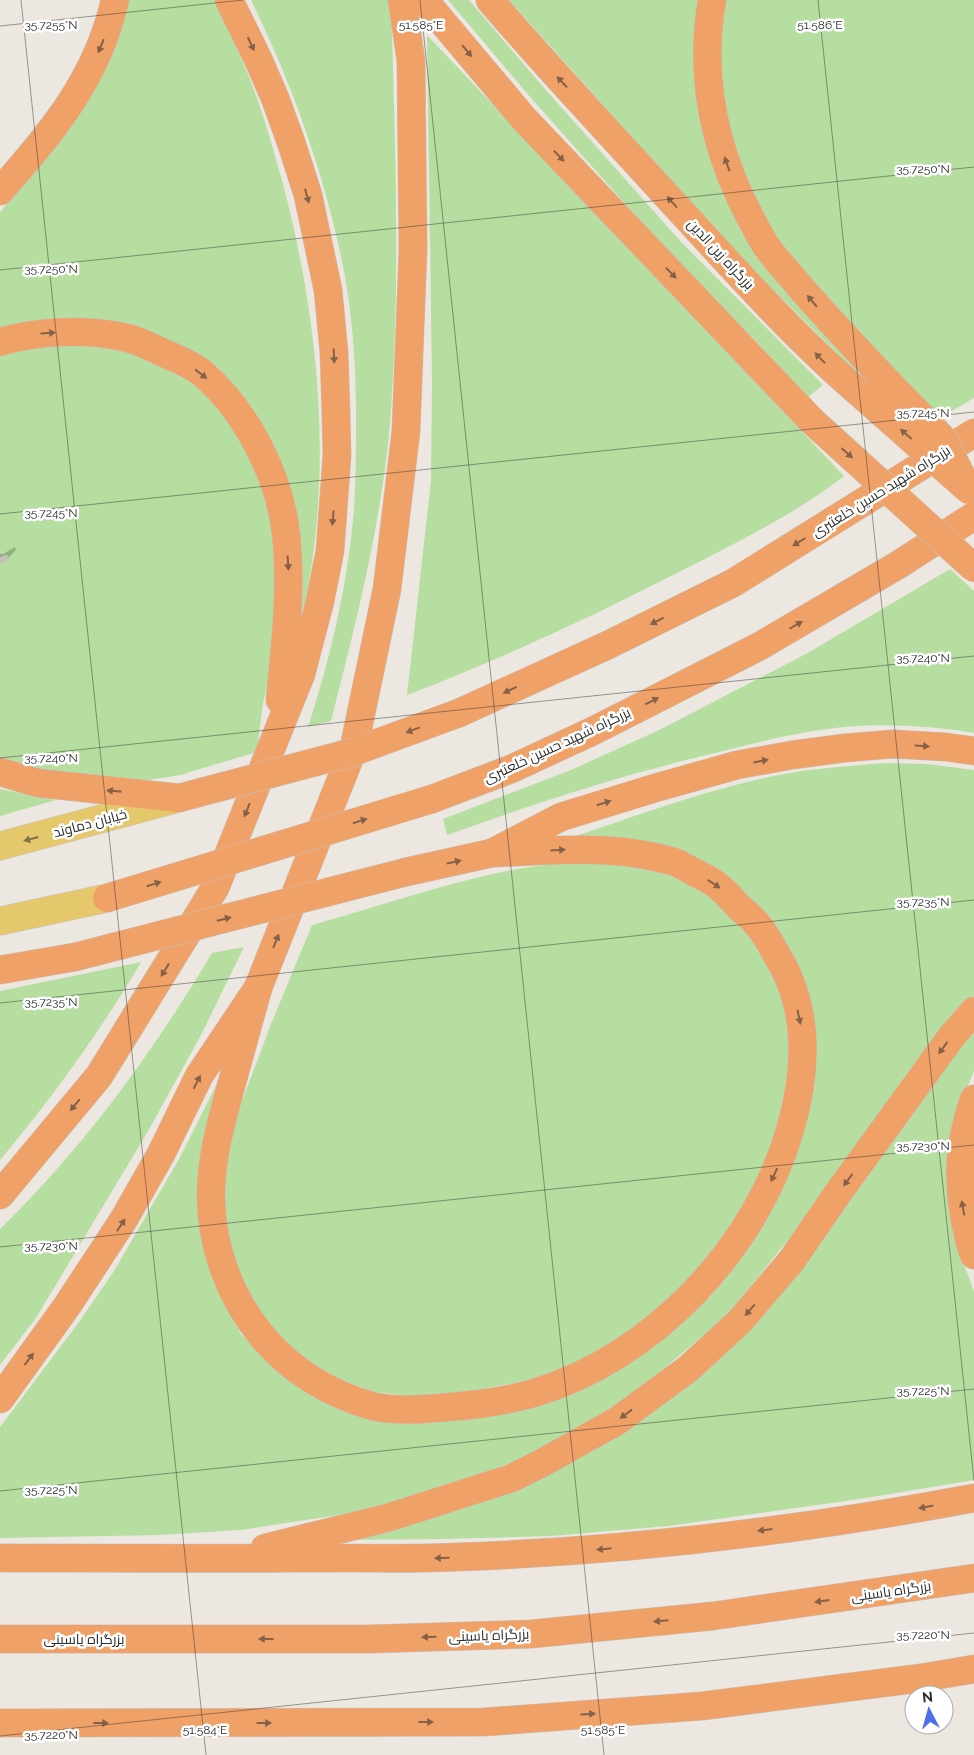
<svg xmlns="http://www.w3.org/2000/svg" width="974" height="1755" viewBox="0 0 974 1755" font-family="Raleway,Cairo,sans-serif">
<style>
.green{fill:#b7dea1}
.shadow{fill:#0003}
.building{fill:#c5c1bb;stroke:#c8c2b9}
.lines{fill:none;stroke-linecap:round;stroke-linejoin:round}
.major-casing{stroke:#c4c4c4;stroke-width:29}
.highway-casing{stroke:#c4c4c4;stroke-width:29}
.major{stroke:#e5c76c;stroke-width:28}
.highway{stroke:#f0a167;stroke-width:28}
.highway-bridge-casing{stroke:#c4c4c4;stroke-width:29;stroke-linecap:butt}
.highway-bridge{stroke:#f0a167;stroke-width:28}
.oneway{fill:#846147}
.oneway2{fill:#7f7249}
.ticks{fill:none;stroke:#2c2c2c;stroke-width:1;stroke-opacity:0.45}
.labels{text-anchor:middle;stroke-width:5;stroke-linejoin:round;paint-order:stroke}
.street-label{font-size:14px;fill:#2c2c2c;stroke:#fff}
.ticks-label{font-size:12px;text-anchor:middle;fill:#2c2c2c;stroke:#fff;stroke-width:5;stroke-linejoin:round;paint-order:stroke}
</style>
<rect width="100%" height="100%" fill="#ece7e0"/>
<g class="green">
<path d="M125,0H214C228,30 243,59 254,90C266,121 274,153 283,184C319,321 334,473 303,612L291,504L182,351L0,330V212L35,171Z"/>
<path d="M251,0H391C395,141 401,283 390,424C381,525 356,623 331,721L308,727C331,656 348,583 354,509C356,478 356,446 356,414C356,362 352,308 341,256C322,167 291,82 251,0Z"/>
<polygon points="448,0 469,0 545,89 682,243 823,385 808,397 758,343 683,268 620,198 531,98"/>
<path d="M509,0H700C691,41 693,83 703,124L783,285L829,340L932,442L882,398L735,252Z"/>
<polygon points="721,0 974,0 974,398 934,421 830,310 764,223 723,119 717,25"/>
<path d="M427,35L844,476C795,514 738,542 683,570C593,616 502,659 407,695L431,480L432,381Z"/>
<polygon points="102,343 167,364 206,391 245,441 273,518 278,597 268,683 263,703 257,752 180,775 149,780 118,782 0,765 0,349"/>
<path d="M950,569L974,591V733C934,726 885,723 845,727C800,731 755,743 711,754C621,775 534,804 447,835L443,819L571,770L659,730L806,654Z"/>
<path d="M886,763L927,764L974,770V996L947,1021L868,1132L796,1230L728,1314L647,1383L612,1409L574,1431L510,1463L447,1486L402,1501L351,1513L241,1530L160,1535L0,1538V1427L79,1322L114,1271L179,1159L228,1062L205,1249L211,1275L222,1300L241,1334L266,1360L326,1402L575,1392L603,1378L637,1358L710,1297L769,1215L789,1167L814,1078L750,900L567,839C637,816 707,789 779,775C815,768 850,766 886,763Z"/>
<polygon points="0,789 56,800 0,816"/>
<path d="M591,861L660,870L679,879L709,895L753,939L772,970L790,1023L791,1077L776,1144L724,1243L685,1286L650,1317L614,1341L575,1363L544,1376L509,1384L457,1394L410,1396L374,1392L341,1380L298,1358L274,1337L232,1262L220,1208L233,1125L271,1024L312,925C403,900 495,864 591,861Z"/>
<path d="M244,947L200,1037L147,1133L36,1318L0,1365V1229C85,1146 151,1055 212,953Z"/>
<path d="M141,962C100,1032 52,1098 0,1160V991Z"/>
<polygon points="974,1027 974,1071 959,1108 960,1253 974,1292 974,1480 860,1499 668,1526 552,1536 445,1539 345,1540 675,1393"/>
</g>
<polygon class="shadow" points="15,547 16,550 8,558 0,562 0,554 3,554"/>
<polygon class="building" points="6,555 9,559 0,564 0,558"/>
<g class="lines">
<defs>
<g id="major">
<polyline points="0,846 179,798"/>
<polyline points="0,921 107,898"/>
</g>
<g id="highway">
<polyline points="424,0 525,120 811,420"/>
<path d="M490,0C547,67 607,130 666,195C727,261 788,331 856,390"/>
<path d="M712,0C699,76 714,149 750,217C756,227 760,238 767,247C775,259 786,270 796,282C823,314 852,344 881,375"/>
<path d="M0,191C52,133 98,77 115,0"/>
<path d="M0,342C36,331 90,328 127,338C140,341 153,348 166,354C178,359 192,365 202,373C246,410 280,477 286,534C292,590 285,645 280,700"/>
<polyline points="459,713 608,645 733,583 974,433"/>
<polyline points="0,772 38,783 179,798"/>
<polyline points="432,799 511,769 593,731 760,646 898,565 974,516"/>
<polyline points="406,872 492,853 561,817 655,788 737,765 792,755 845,748 893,744 946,747 974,751"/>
<polyline points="0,970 75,957"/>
<path d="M258,988C249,1020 240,1053 231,1086C221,1123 210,1161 211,1200C212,1249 231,1299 262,1336C290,1370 329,1394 372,1406C395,1412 426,1409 449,1407C478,1405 506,1401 534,1393C652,1358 756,1249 790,1130C806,1076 810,1015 782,964C774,951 767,935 757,924C752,918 746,913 740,908C733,901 726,892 718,886C712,881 705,878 698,874C691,871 684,866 677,863C670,860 662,859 655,857C601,845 546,851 492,853"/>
<path d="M974,1099C959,1142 957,1177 965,1221C968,1233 969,1244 974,1255"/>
<polyline points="0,1195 99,1076 215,888 301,674 320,601 330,551 337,455 336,414 334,352 328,290 308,195 291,142 275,98 258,59 229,0"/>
<polyline points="0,1399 67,1306 124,1219 161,1154 199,1076 258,988 354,747 387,589 406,431 413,250 411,61 402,0"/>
<polyline points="265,1548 387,1518 512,1478 542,1463 617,1421 688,1369 740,1321 792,1260 838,1193 952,1036 974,1011"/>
<path d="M0,1558C111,1558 223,1559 334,1558C375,1558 416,1559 457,1557C630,1551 804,1530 974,1498"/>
<polyline points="0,1639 369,1639 531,1634 713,1616 974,1578"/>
<polyline points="0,1723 484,1722 702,1706 921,1678 974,1669"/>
</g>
</defs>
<use href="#major" class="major-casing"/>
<use href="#highway" class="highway-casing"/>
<use href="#major" class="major"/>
<use href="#highway" class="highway"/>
<defs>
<g id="highway-bridge">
<polyline points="881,375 943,439 961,475"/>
<polyline points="856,390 969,490"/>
<polyline points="811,420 974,568"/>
<polyline points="179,798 353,752 459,713"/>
<polyline points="107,898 432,799"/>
<polyline points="75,957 406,872"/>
</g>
</defs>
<use href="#highway-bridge" class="highway-bridge-casing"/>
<use href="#highway-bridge" class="highway-bridge"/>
</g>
<defs><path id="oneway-solid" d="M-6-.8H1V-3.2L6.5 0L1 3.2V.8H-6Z" transform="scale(1.25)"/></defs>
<g class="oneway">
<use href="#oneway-solid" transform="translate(251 44) rotate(65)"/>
<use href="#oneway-solid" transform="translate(101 46) rotate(112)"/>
<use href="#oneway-solid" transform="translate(467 51) rotate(50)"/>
<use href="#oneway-solid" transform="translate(562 82) rotate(-133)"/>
<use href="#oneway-solid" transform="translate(559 156) rotate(46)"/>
<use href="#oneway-solid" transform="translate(727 164) rotate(-110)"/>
<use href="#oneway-solid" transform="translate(307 196) rotate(75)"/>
<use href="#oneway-solid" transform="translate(672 202) rotate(-132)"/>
<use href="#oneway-solid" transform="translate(671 273) rotate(46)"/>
<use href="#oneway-solid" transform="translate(812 301) rotate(-130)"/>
<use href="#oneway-solid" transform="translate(48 333) rotate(-4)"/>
<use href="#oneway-solid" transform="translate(334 356) rotate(87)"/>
<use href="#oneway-solid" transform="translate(820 358) rotate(-134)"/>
<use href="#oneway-solid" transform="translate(201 374) rotate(38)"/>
<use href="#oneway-solid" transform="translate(906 434) rotate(-139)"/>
<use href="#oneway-solid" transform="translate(847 453) rotate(42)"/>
<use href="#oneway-solid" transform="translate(333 518) rotate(95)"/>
<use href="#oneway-solid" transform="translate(799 542) rotate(148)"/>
<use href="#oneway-solid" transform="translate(288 563) rotate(87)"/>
<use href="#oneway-solid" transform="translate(657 621) rotate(153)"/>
<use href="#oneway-solid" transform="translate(796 625) rotate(-30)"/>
<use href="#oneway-solid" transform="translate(510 690) rotate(155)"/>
<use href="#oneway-solid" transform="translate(652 701) rotate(-27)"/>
<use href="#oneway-solid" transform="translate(413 730) rotate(160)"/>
<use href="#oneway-solid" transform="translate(922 746) rotate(3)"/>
<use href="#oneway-solid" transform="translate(761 761) rotate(-11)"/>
<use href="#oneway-solid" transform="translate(114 791) rotate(-174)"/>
<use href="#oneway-solid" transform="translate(604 803) rotate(-17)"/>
<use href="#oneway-solid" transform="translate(247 810) rotate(112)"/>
<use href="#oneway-solid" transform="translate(360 821) rotate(-17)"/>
<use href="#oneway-solid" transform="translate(558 850) rotate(-3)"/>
<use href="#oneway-solid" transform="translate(454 862) rotate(-12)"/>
<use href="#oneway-solid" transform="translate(154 884) rotate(-17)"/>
<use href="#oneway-solid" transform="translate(714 884) rotate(34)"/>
<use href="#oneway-solid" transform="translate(224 919) rotate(-14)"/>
<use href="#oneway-solid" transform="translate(276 941) rotate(-68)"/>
<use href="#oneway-solid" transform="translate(165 970) rotate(122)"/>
<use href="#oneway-solid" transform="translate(799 1017) rotate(78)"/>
<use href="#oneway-solid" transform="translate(943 1048) rotate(126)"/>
<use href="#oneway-solid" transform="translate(197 1082) rotate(-63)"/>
<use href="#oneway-solid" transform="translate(75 1105) rotate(130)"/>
<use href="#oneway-solid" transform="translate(774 1175) rotate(115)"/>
<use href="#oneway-solid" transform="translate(848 1180) rotate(126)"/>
<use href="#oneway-solid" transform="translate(963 1208) rotate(-100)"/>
<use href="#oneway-solid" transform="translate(121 1225) rotate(-57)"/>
<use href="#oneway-solid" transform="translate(750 1310) rotate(131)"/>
<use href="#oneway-solid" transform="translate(29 1359) rotate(-54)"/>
<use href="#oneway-solid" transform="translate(626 1414) rotate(144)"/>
<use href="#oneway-solid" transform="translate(926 1507) rotate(169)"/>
<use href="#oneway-solid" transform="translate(765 1530) rotate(173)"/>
<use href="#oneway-solid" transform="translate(604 1549) rotate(174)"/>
<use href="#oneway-solid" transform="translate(442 1558) rotate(179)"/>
<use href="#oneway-solid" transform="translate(822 1601) rotate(172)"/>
<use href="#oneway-solid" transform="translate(661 1621) rotate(175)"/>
<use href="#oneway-solid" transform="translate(429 1637) rotate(178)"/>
<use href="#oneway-solid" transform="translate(266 1639) rotate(-180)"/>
<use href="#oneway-solid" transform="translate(588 1714) rotate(-4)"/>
<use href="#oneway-solid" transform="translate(426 1722)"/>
<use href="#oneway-solid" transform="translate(101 1723)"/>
<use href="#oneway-solid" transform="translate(264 1723)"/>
</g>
<use class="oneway2" href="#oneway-solid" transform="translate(31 839) rotate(165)"/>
<path class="ticks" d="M21,0L206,1755M420,0L604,1755M818,0L974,1481M0,26L243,0M0,270L974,167M0,514L974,412M0,758L974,656M0,1003L974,900M0,1247L974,1145M0,1491L974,1389M0,1736L974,1633"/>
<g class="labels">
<g class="street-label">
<text transform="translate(721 254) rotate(47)" y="5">بزرگراه زین الدین</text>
<text transform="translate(881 491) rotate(-32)" y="5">بزرگراه شهید حسین خلعتبری</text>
<text transform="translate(557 745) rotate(-25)" y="5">بزرگراه شهید حسین خلعتبری</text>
<text transform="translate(90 823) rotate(-15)" y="5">خیابان دماوند</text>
<text transform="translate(891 1591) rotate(-8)" y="5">بزرگراه یاسینی</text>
<text transform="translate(489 1635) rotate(-2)" y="5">بزرگراه یاسینی</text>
<text x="84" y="1644">بزرگراه یاسینی</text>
</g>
</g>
<g class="ticks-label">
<text x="51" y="29">35.7255°N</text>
<text x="421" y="29">51.585°E</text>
<text x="820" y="29">51.586°E</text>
<text x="923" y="173">35.7250°N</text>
<text x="51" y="273">35.7250°N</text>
<text x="923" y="417">35.7245°N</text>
<text x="51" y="517">35.7245°N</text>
<text x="923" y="662">35.7240°N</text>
<text x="51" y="762">35.7240°N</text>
<text x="923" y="906">35.7235°N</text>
<text x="51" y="1006">35.7235°N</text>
<text x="923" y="1150">35.7230°N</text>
<text x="51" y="1250">35.7230°N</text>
<text x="923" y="1395">35.7225°N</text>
<text x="51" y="1494">35.7225°N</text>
<text x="923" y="1639">35.7220°N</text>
<text x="205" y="1734">51.584°E</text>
<text x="603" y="1734">51.585°E</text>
<text x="51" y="1739">35.7220°N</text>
</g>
<g transform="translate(929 1710) rotate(354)"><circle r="24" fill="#ffffff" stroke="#ababab"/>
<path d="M0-4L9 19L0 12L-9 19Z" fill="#4f6eea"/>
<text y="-8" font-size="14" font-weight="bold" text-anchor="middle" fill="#2c2c2c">N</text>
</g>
</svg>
